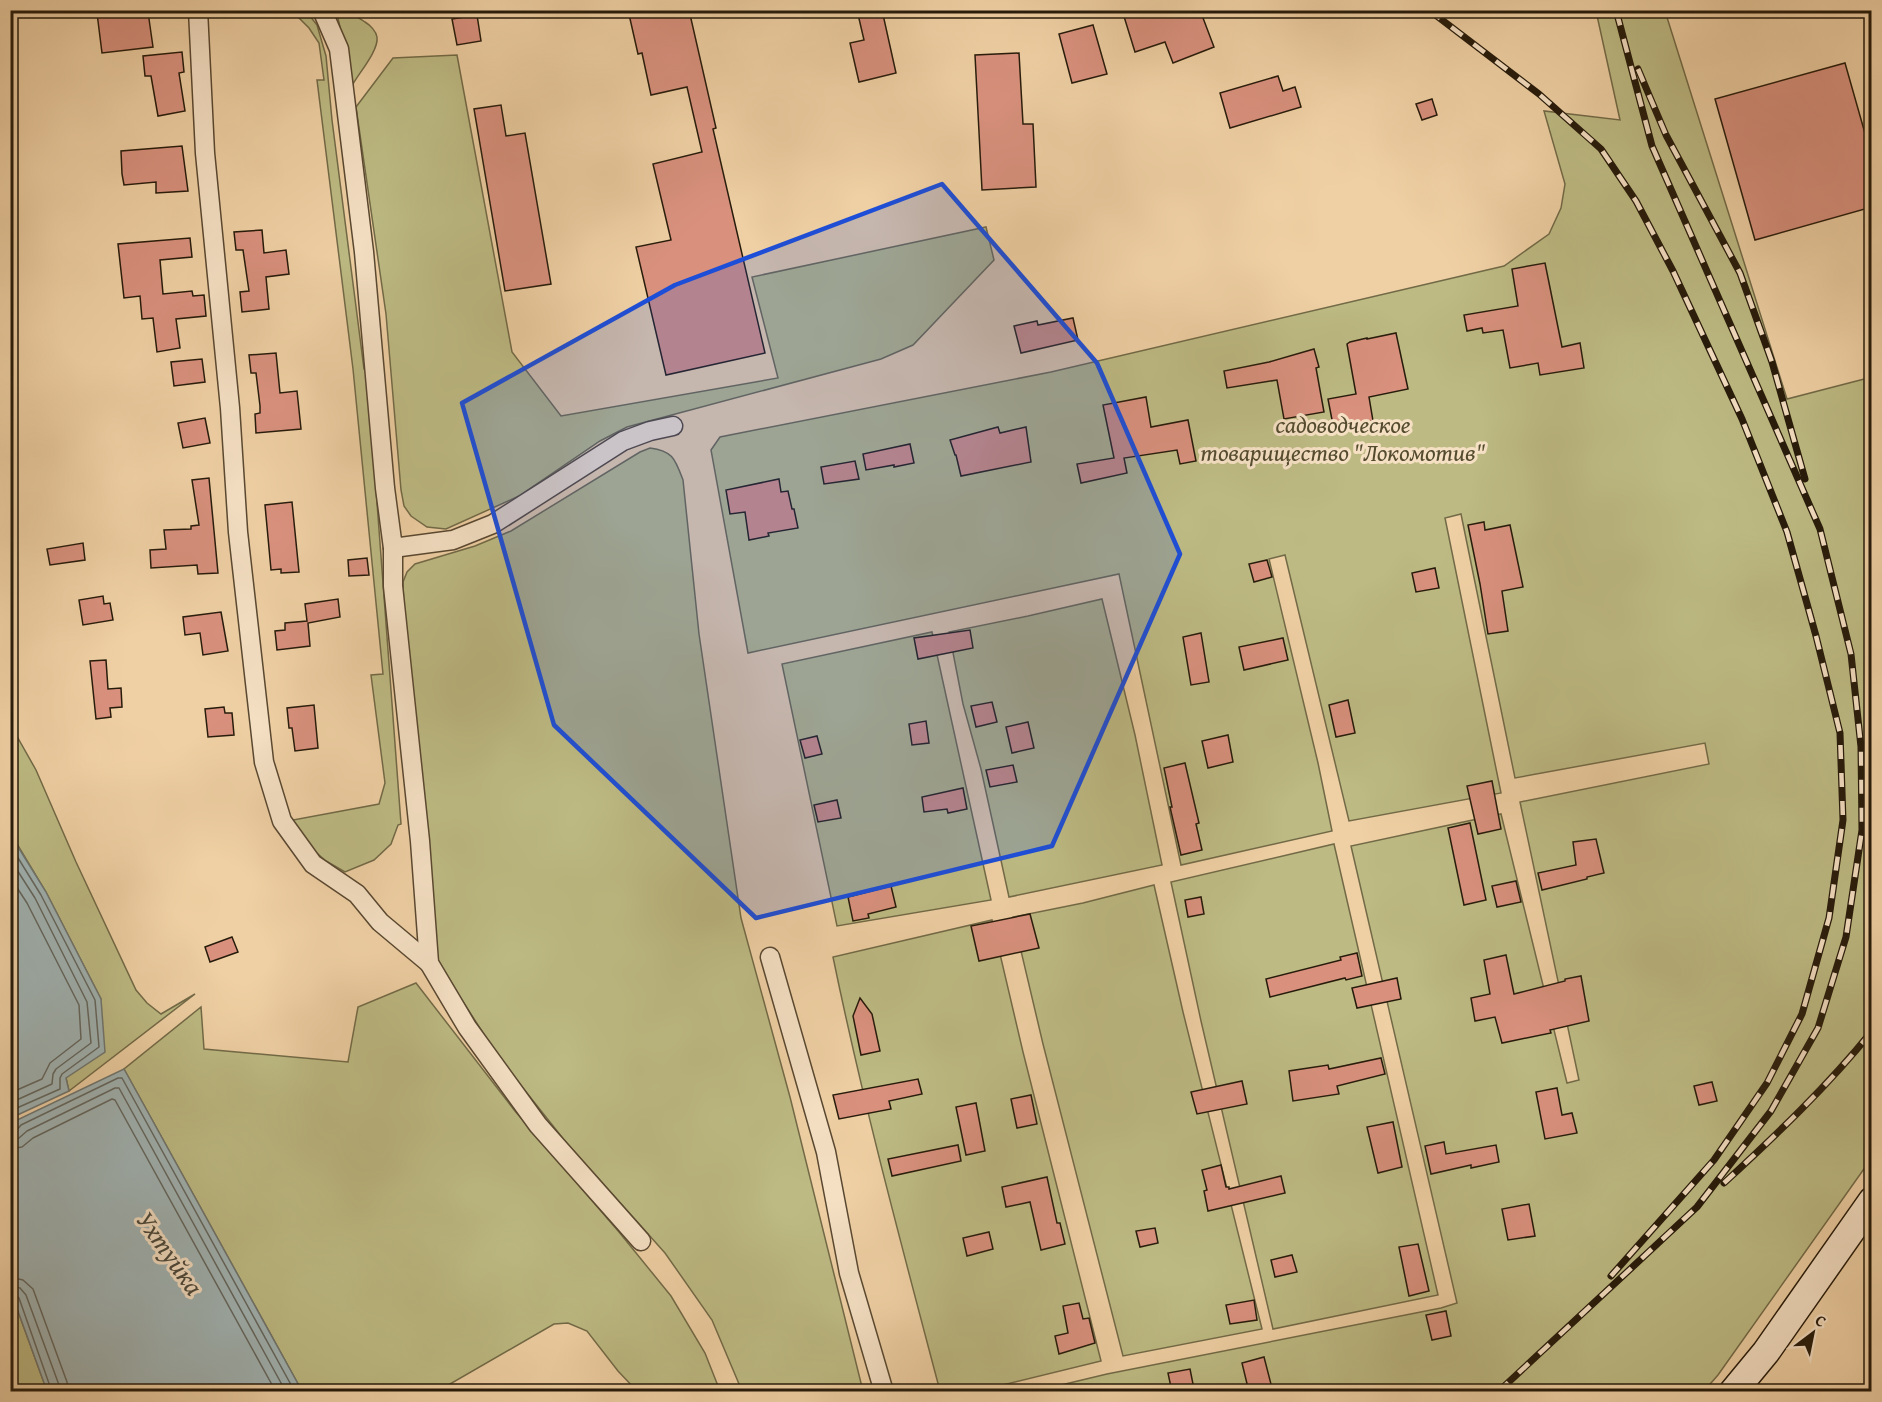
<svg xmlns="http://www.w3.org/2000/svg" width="1882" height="1402" viewBox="0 0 1882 1402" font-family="'Gentium Book Plus',serif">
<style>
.green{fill:#bdba83;stroke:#726a47;stroke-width:1.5}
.water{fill:#a0b3b3;stroke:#707670;stroke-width:1.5}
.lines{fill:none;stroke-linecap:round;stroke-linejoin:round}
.shore{stroke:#64675f;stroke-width:1.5}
.building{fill:#d9917e;stroke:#271b0b;stroke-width:1.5}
.street-casing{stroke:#594831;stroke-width:21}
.secondary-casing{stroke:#271b0b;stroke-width:30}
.street{stroke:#f5e0c4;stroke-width:18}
.secondary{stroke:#f5e0c4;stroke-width:27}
.rail-casing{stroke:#271b0b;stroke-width:7}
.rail{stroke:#f5e0c4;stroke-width:4.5;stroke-dasharray:14;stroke-linecap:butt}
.marked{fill:#1d4ed8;fill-opacity:0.2;stroke:#1d4ed8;stroke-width:4.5;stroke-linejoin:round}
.labels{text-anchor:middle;stroke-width:6;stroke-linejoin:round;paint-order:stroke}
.park-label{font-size:24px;font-style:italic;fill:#544b2f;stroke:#f5e0c4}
.water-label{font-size:26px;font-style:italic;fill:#4b493d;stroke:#f5e0c4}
</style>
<rect width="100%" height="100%" fill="#efd0a4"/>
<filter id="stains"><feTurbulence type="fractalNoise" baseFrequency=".00333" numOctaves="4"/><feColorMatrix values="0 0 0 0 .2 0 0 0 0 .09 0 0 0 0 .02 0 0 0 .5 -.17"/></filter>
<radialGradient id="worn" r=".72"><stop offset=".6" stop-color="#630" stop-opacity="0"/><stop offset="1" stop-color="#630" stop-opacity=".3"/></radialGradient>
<g class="green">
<polygon points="1599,10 1665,11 1787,399 1872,377 1871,1159 1718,1375 1704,1391 1036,1391 1107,1374 1441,1308 1457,1303 1351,846 1501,814 1567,1083 1579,1080 1520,802 1709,764 1705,743 1515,778 1461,514 1445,518 1501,793 1349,821 1285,555 1269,559 1318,763 1332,831 1181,865 1119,574 748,653 711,450 720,437 1051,372 1504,266 1549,234 1561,208 1565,184 1544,111 1620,120 1596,11"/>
<polygon points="292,11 306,11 317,25 326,56 332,120 364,369 367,369 401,824 398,825 391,844 374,860 345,872 326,861 304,842 293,820 379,804 385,783 371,675 383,674 353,369 317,80 324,80 319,43 309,28"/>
<path d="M338,11C348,12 357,16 365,22C370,25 376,31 377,37C379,50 359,73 353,84L337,14Z"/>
<polygon points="457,55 512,352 561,416 778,378 752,277 986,227 994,260 913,345 881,359 627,427 600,441 519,496 446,529 427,527 411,516 404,506 401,490 386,314 356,107 393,58"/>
<path d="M650,448C673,451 675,459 683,480L699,634L741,918L790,1097L863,1391H742L712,1320L665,1253L565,1141L499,1058L439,964L411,821L403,582L407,572L415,564L475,546L511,531L640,452Z"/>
<polygon points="1102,599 1135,735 1162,865 1009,897 981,769 963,704 949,632 1028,616"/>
<polygon points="932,632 991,900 837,926 782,664"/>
<polygon points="10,724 36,770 76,862 136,990 147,1003 161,1014 195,994 69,1091 66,1078 101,999 46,892 11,834"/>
<polygon points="1334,844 1438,1295 1273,1329 1201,1021 1171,882"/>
<polygon points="1154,885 1183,1012 1262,1329 1123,1356 1043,1044 1013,917 1083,903"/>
<path d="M992,920L1023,1052L1101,1361L978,1391H940C902,1247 863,1103 833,957Z"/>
<polygon points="416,983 515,1111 619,1232 671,1296 705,1353 720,1391 637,1391 618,1371 587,1331 568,1323 554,1324 438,1391 302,1391 124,1069 201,1007 204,1049 348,1062 358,1007"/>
<polygon points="11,1292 47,1391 11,1391"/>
</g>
<g class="water">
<polygon points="10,834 46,892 101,999 105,1052 66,1078 69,1091 11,1118"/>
<polygon points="124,1069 302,1391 47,1391 11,1292 11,1134 15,1121"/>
</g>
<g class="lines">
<g class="shore">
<polyline points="10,845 41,895 95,1000 99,1047 62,1074 60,1078 60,1089 10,1111"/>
<polyline points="10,859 35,898 87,1002 91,1043 56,1069 53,1074 52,1084 10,1103"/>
<polyline points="10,877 27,903 79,1005 81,1039 50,1063 42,1079 10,1093"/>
<polyline points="10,1133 16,1131 21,1125 118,1078 122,1078 295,1392"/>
<polyline points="10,1140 19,1138 27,1131 115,1088 119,1088 286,1392"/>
<polyline points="10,1149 22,1147 33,1138 112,1099 115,1100 276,1392"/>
<polyline points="10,1277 23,1280 33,1289 67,1382 69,1392"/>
<polyline points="10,1286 20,1288 26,1295 59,1385 60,1392"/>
<polyline points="10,1294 15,1294 19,1298 52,1392"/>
</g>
</g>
<g class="building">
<polygon points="628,10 689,10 716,128 713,129 765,353 666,375 636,247 671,240 653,164 702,152 687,87 651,95 642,53 638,54"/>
<polygon points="857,10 882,10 896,73 859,82 850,43 864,40"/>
<polygon points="1122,10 1200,10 1214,47 1173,63 1165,42 1135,52"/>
<polygon points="148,12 153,47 102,53 97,13"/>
<polygon points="477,15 481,41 457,45 452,19"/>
<polygon points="1093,25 1107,74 1072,83 1059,34"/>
<polygon points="182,52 184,72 179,73 185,111 158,116 151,76 145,76 143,56"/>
<polygon points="1019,53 1023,124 1033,124 1036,187 982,190 975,55"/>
<polygon points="1845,63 1872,158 1872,207 1755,240 1715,99"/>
<polygon points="1278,76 1283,91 1295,87 1301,107 1230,128 1220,93"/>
<polygon points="1432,99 1437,115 1422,120 1416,104"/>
<polygon points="501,105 506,136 525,133 551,284 505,291 474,109"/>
<polygon points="182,146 188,191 156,193 156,182 124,185 122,174 121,151"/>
<polygon points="262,230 264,253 286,250 289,274 266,277 269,309 242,312 240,292 249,291 243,250 236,250 234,232"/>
<polygon points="190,238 192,257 160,260 163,294 192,291 193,296 204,295 206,316 176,319 180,348 157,352 153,318 142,319 140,296 124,298 118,244"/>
<polygon points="1545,263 1562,347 1580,343 1584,368 1540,375 1538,363 1510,368 1503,330 1483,333 1482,328 1467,331 1464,315 1518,306 1512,269"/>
<polygon points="1073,318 1078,340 1021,353 1014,326 1037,321 1038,325"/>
<polygon points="1396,333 1408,389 1369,397 1373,421 1349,425 1348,422 1333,425 1328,399 1356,394 1347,344 1350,342 1367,338 1367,339"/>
<polygon points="1314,349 1319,367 1316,368 1324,412 1284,419 1277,380 1227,388 1224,371 1269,362"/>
<polygon points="276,353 280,393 297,391 301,429 256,433 255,414 260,413 260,406 256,373 251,373 249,355"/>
<polygon points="202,359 205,382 174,386 171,362"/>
<polygon points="1146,397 1151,427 1188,420 1196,461 1180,464 1177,450 1124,458 1127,473 1081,483 1077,464 1114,458 1103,405"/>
<polygon points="205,418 210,443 183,448 178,423"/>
<polygon points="998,427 1000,433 1026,427 1031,462 961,476 956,455 955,455 950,440"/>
<polygon points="910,444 914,463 894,467 894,465 866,470 863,454"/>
<polygon points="855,461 859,479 824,484 821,467"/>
<polygon points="209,478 218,573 198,574 197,565 151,568 150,550 166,549 164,530 191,529 191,526 199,525 192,480"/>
<polygon points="779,479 781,492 788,491 792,509 794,509 798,528 768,533 769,536 749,540 745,512 730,514 726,490"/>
<polygon points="292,502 299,572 281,573 281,569 271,570 265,505"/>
<polygon points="1484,522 1485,530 1510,525 1523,587 1502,591 1508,631 1488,634 1480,584 1468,525"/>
<polygon points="83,543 85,560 50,565 47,549"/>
<polygon points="367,558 369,575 349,576 348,560"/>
<polygon points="1267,560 1272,577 1254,582 1249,564"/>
<polygon points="1435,568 1439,588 1416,592 1412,573"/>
<polygon points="103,596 104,604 110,603 113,620 83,625 79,600"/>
<polygon points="338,599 340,617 308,623 310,646 277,650 275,631 285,630 285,623 307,621 305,604"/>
<polygon points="221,612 228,651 203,655 200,633 185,635 183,617"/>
<polygon points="970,630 973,648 918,659 914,638"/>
<polygon points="1201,633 1209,682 1191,685 1183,637"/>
<polygon points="1283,638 1288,660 1244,670 1239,647"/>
<polygon points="106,660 108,689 121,688 122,707 110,708 111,717 96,719 90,661"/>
<polygon points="1348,700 1355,733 1336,737 1329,705"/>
<polygon points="992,702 997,722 976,727 971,706"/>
<polygon points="314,705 318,748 295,751 292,728 289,728 287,708"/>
<polygon points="224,707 225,713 232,713 234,735 208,737 205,709"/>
<polygon points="926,721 929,743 912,745 909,724"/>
<polygon points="1028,722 1034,748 1012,753 1006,727"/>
<polygon points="1228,735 1233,762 1208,768 1202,741"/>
<polygon points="817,736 822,754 805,758 800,740"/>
<polygon points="1185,763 1199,823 1196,824 1202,850 1181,855 1170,807 1172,807 1164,768"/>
<polygon points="1013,765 1017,782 990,787 986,770"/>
<polygon points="1492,781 1501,829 1478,834 1467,786"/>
<polygon points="963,788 967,809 948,813 947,809 924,812 922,797"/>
<polygon points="837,800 841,818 818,822 814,805"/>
<polygon points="1470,823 1486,900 1464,905 1448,828"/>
<polygon points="1596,839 1604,873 1587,877 1587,879 1542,890 1538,873 1576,865 1573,842"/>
<polygon points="1516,881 1521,902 1497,907 1492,886"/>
<polygon points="891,886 896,907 868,914 869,918 853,921 848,897"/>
<polygon points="1201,897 1204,914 1188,917 1185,900"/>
<polygon points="1030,914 1039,948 979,961 971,926"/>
<polygon points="232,937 238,952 210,962 205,947"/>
<polygon points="1357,953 1362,976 1346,980 1345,978 1270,997 1266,979 1341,960 1340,957"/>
<polygon points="1506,955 1514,994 1565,981 1565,979 1581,976 1589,1021 1550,1030 1551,1033 1502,1043 1495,1017 1475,1021 1471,998 1490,994 1484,960"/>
<polygon points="1397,978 1401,999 1357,1008 1352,988"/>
<polygon points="860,998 872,1014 880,1051 861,1055 853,1016"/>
<polygon points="1381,1058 1385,1074 1337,1086 1339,1094 1293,1101 1289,1071 1328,1065 1329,1069"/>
<polygon points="918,1079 922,1094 889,1101 891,1109 839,1119 833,1095"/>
<polygon points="1242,1081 1247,1104 1197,1114 1191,1092"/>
<polygon points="1712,1082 1717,1101 1699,1105 1694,1086"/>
<polygon points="1557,1088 1562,1115 1572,1113 1577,1133 1545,1139 1536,1092"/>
<polygon points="1031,1095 1037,1124 1017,1128 1011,1099"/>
<polygon points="976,1103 985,1151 966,1155 956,1107"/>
<polygon points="1393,1122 1402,1167 1378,1173 1367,1127"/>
<polygon points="1444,1142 1446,1154 1496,1145 1499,1162 1471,1168 1471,1165 1431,1174 1425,1146"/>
<polygon points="958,1145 961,1161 892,1176 888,1159"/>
<polygon points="1221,1165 1226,1187 1229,1187 1229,1189 1281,1176 1285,1193 1208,1211 1204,1191 1207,1190 1202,1170"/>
<polygon points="1047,1177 1057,1223 1060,1223 1065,1244 1041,1250 1030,1202 1006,1207 1002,1187"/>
<polygon points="1529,1204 1535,1236 1508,1240 1502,1209"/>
<polygon points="1155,1228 1158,1243 1140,1247 1136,1231"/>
<polygon points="989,1232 993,1249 967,1256 963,1238"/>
<polygon points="1418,1244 1429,1291 1409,1296 1399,1247"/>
<polygon points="1292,1255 1297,1272 1275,1277 1271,1260"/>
<polygon points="1254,1300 1257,1320 1230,1324 1226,1305"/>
<polygon points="1079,1303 1083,1319 1089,1318 1095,1343 1059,1354 1055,1336 1068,1333 1063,1306"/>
<polygon points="1446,1311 1451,1336 1432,1340 1426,1315"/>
<polygon points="1264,1357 1273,1392 1249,1392 1242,1363"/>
<polygon points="1190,1369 1194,1389 1172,1392 1168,1373"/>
</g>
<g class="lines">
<defs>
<g id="street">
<polyline points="198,10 205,153 230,408 238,532 264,762 282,821 313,864 357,894 380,922 429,963"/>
<polyline points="322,10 339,49 364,252 385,488 393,548 453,540 493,524 623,441 650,431 673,426"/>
<polyline points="393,548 393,586 420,841 429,963 467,1027 538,1125 641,1241"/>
<polyline points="770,957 826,1152 849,1273 884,1392"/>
</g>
<polyline id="secondary" points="1733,1392 1766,1352 1872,1201"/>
</defs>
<use href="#street" class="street-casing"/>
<use href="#secondary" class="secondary-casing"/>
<use href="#street" class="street"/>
<use href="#secondary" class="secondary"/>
<defs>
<g id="rail">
<polyline points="1429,10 1539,94 1601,149 1636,201 1673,271 1742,419 1787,532 1816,636 1840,733 1843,820 1829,918 1802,1014 1767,1083 1714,1160 1611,1276"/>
<polyline points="1638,69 1666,135 1740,273 1772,362 1805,479"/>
<path d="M1724,1183C1776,1135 1827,1087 1872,1031"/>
<polyline points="1498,1392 1697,1207 1771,1111 1818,1028 1846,937 1862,830 1861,747 1851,654 1820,529 1652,146 1616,10"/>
</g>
</defs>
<use href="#rail" class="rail-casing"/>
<use href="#rail" class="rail"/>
</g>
<path class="marked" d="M942,184L1097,363L1180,554L1052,846L756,918L554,725L462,403L675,285Z"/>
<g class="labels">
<g class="park-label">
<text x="1343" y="433">садоводческое<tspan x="1343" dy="28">товарищество "Локомотив"</tspan></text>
</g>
<g class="water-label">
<text transform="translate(170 1253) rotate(55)" y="9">Ухтуйка</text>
</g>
</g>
<rect width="1882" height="1402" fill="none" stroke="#efd0a4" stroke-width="36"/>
<rect x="12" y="12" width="1858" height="1378" fill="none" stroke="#271b0b" stroke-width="3"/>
<rect x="18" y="18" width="1846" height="1366" fill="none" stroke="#271b0b" stroke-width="1.5"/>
<g transform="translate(1813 1333) rotate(32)" stroke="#f5e0c4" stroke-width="4.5" paint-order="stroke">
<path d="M0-4.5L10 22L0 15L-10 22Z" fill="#271b0b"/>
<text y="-9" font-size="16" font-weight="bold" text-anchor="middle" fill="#271b0b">С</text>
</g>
<rect width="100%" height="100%" filter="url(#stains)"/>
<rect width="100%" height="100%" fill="url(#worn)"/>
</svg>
